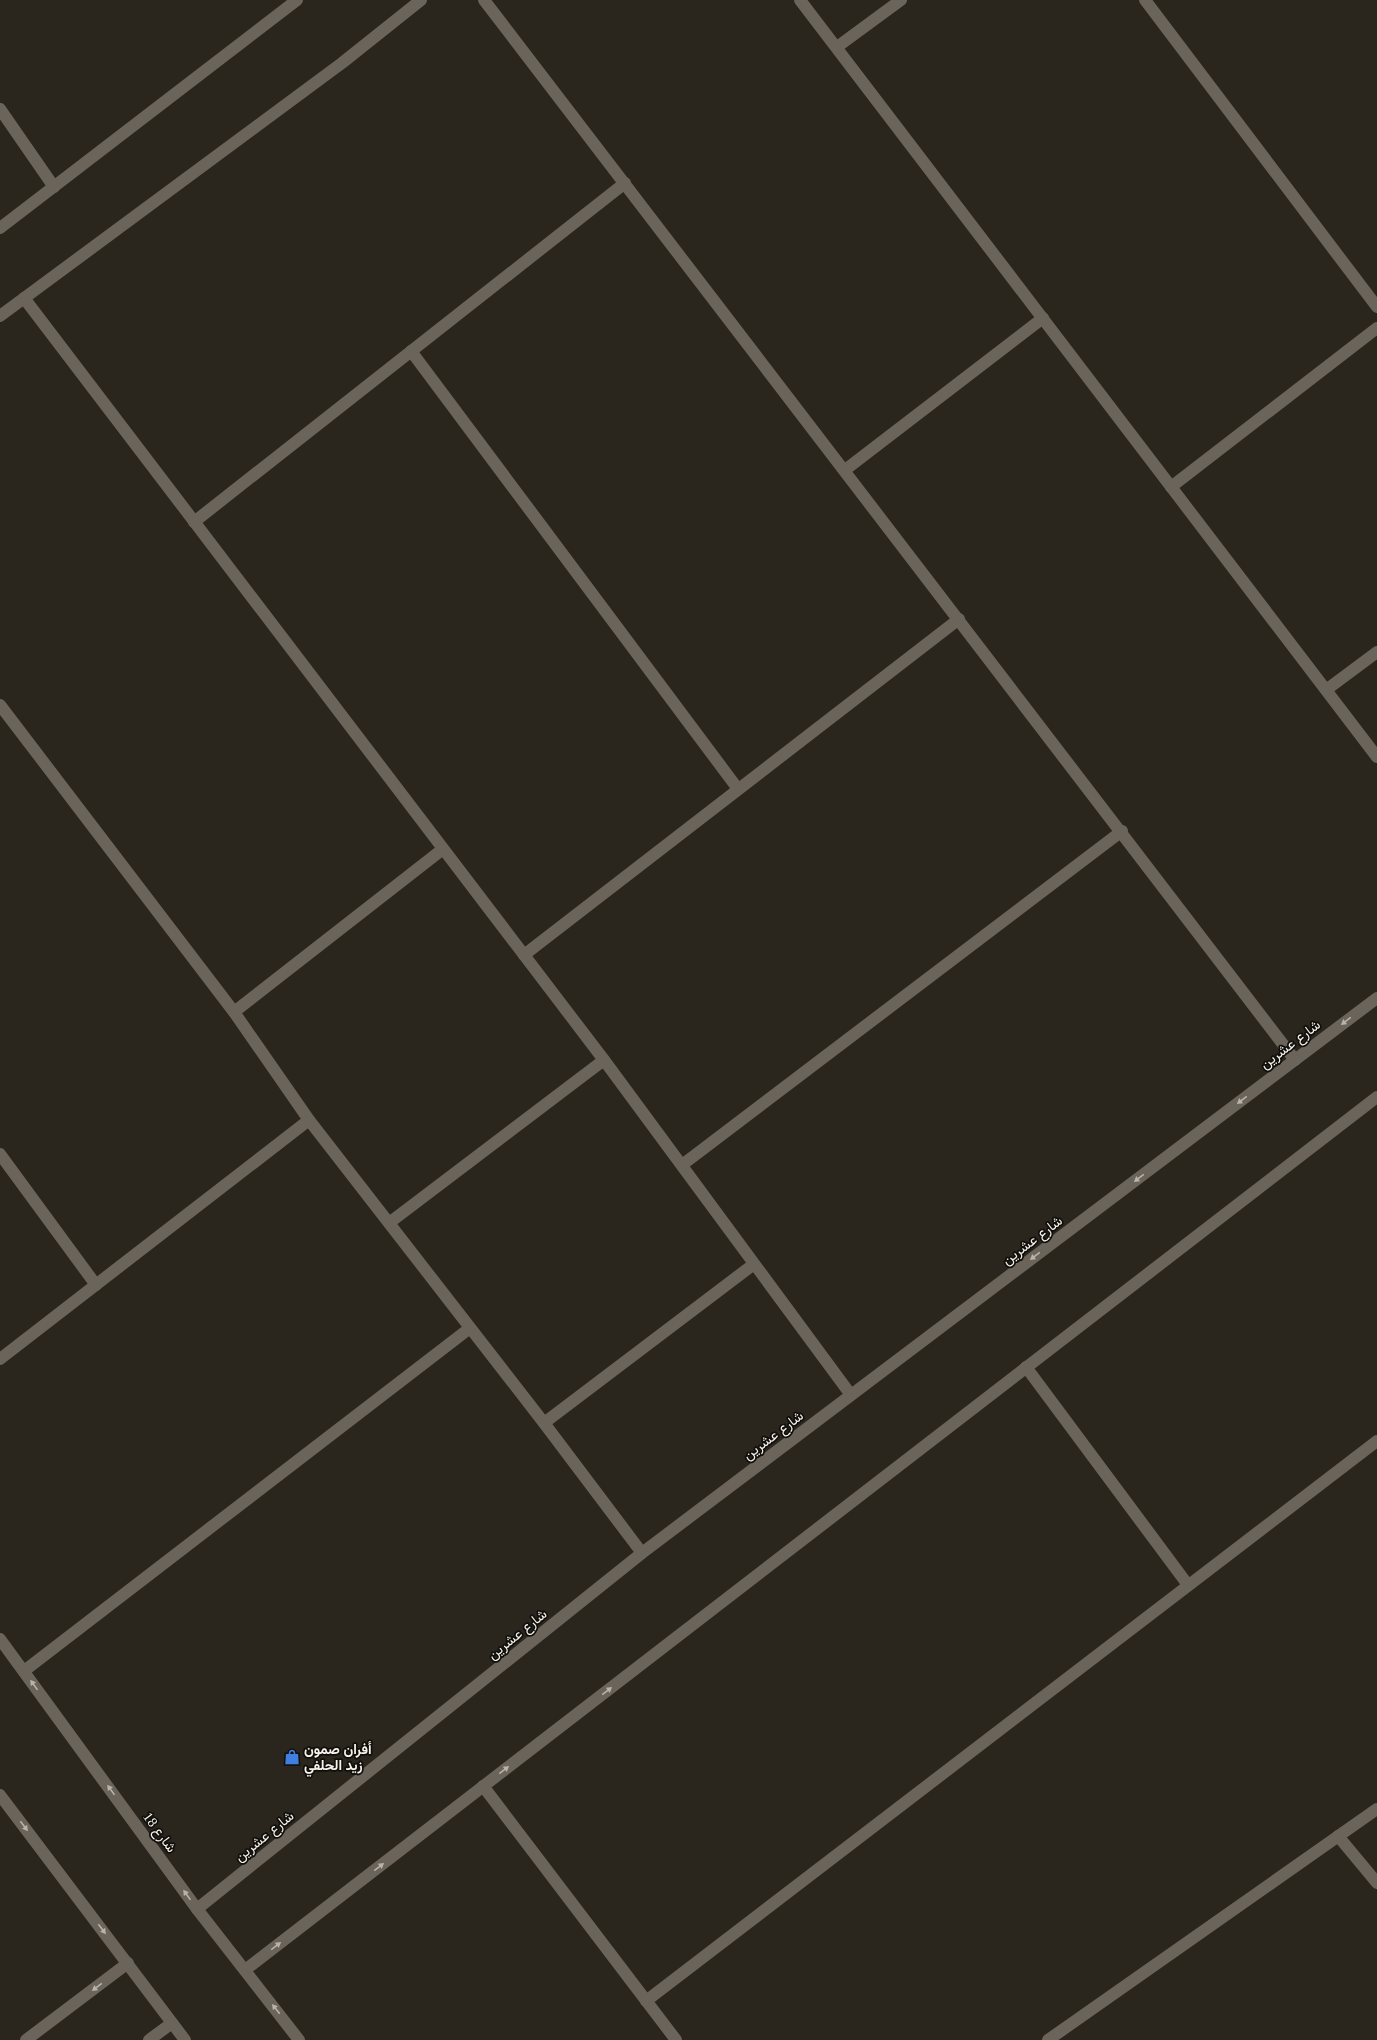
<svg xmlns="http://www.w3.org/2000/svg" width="1377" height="2040" viewBox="0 0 1377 2040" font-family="'Times New Roman',Vazirmatn,serif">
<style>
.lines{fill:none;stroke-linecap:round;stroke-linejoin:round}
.minor{stroke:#6a645b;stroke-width:12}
.tertiary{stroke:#6a645b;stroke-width:12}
.oneway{fill:#b8b3ab}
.labels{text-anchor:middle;stroke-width:3.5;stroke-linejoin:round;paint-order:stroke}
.street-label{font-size:14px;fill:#f7f3ed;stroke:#110f0b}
.poi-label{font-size:14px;font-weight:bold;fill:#f7f3ed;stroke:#110f0b;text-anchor:start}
</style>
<rect width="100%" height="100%" fill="#2a251d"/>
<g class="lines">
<g class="minor">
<polyline points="484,0 1295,1060"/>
<polyline points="800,0 1377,757"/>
<polyline points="1145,0 1377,307"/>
<polyline points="837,47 901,0"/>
<polyline points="0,109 54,187"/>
<polyline points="0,228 297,0"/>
<polyline points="24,298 604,1060 851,1395"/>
<polyline points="0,316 342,63 421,0"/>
<polyline points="411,351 738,789"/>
<polyline points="845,470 1043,318"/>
<polyline points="1171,487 1377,328"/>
<polyline points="194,522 625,183"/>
<polyline points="1326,690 1377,652"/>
<polyline points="0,705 234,1012 309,1120 544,1423 642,1553"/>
<polyline points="524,955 959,619"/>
<polyline points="234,1012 443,849"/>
<polyline points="0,1154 96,1285"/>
<polyline points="682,1165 1122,831"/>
<polyline points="389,1223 604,1060"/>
<polyline points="0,1359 309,1120"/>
<polyline points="1026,1367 1188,1585"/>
<polyline points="544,1423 754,1264"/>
<polyline points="24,1671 470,1328"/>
<polyline points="483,1786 676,2040"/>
<polyline points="1338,1836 1377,1883"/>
<polyline points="646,2001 1377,1441"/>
<polyline points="1048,2040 1377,1809"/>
</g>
<g class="tertiary">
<polyline points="0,1639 197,1909 299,2040"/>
<polyline points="0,1795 185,2040"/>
<polyline points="197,1909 642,1553 1377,998"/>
<polyline points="245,1970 1377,1097"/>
<polyline points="26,2040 128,1963"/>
<polyline points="149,2040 172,2023"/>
</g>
</g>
<defs><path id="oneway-solid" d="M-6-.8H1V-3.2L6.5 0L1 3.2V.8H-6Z"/></defs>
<g class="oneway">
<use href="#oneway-solid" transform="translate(1346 1021) rotate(143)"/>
<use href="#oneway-solid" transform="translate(1242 1100) rotate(143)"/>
<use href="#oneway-solid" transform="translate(1139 1178) rotate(143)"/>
<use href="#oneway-solid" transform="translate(1035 1256) rotate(143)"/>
<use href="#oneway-solid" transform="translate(34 1685) rotate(-126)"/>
<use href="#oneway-solid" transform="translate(607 1691) rotate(-38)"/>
<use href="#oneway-solid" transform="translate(504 1770) rotate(-38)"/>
<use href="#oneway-solid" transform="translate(111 1790) rotate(-126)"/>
<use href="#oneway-solid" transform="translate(24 1826) rotate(53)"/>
<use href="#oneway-solid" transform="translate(379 1867) rotate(-38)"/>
<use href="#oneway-solid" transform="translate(187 1895) rotate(-126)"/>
<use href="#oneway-solid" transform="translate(102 1929) rotate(53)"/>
<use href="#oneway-solid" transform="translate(276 1946) rotate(-38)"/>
<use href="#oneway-solid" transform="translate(97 1987) rotate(143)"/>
<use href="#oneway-solid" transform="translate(276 2009) rotate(-128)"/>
</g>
<defs>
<symbol id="shop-bare" viewBox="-9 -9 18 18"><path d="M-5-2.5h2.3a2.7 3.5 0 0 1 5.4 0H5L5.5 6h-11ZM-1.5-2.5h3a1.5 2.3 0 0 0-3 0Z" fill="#3f7fe0" stroke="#110f0b" stroke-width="2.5" paint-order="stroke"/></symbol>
</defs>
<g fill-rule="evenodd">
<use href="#shop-bare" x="281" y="1746" width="22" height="22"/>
</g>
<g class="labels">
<g class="street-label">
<text transform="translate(1290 1044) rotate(-37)" y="5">شارع عشرين</text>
<text transform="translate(1032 1240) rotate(-37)" y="5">شارع عشرين</text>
<text transform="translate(773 1435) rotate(-37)" y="5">شارع عشرين</text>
<text transform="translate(517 1634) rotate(-39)" y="5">شارع عشرين</text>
<text transform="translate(160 1832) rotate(54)" y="5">شارع 18</text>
<text transform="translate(264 1836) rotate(-39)" y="5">شارع عشرين</text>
</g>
<g class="poi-label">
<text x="304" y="1754">أفران صمون<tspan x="304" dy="16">زيد الحلفي</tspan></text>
</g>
</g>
</svg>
